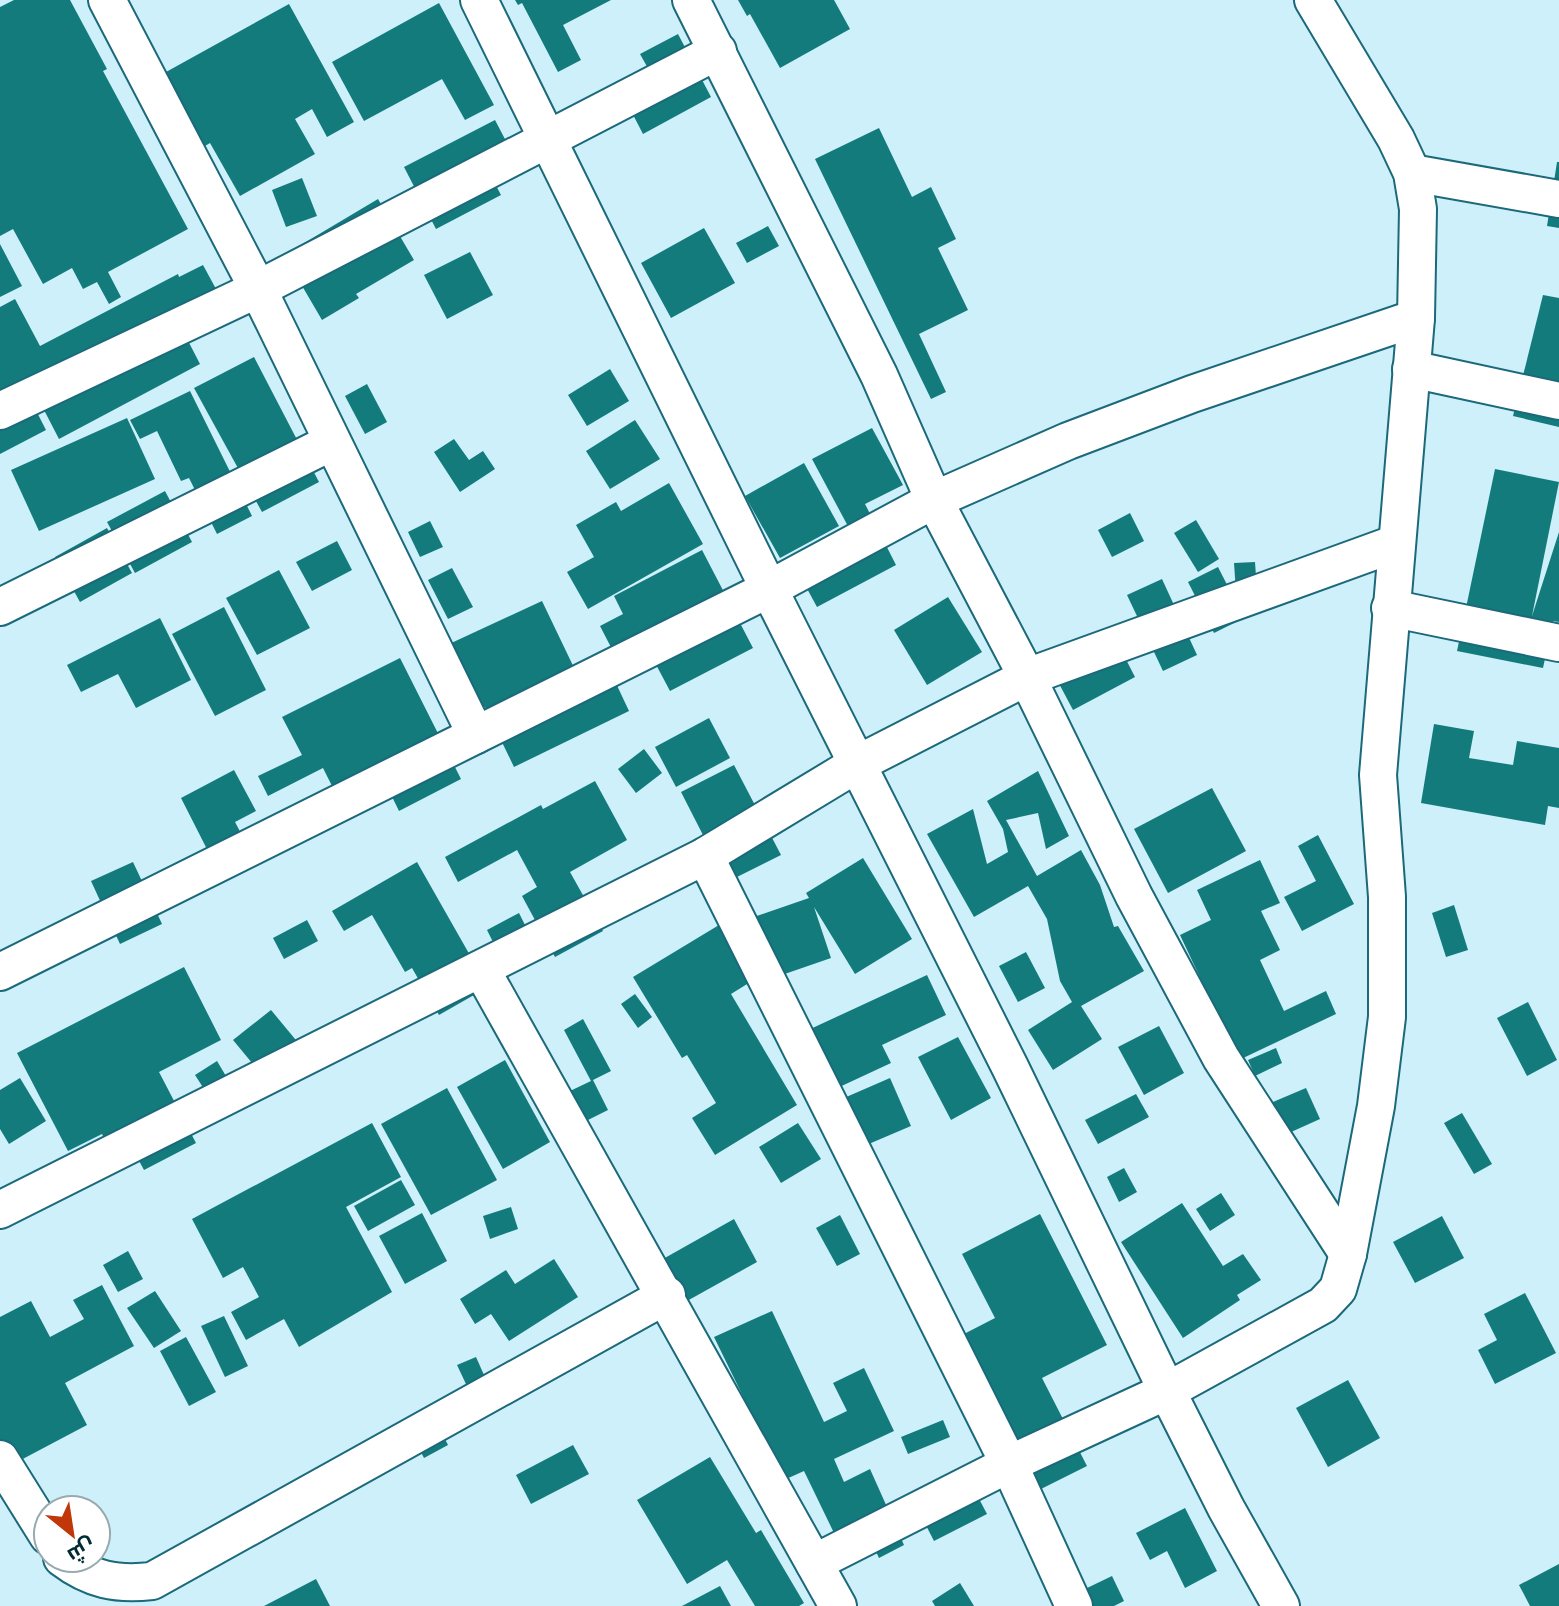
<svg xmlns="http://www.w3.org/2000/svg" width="1559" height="1606" viewBox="0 0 1559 1606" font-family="Mulish,Cairo,sans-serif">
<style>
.building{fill:#137b7b}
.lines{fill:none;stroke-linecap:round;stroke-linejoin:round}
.street-casing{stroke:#1b697a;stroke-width:40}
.street{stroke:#fff;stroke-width:36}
</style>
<rect width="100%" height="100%" fill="#cdf0fa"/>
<g class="building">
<polygon points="14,0 70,0 107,69 103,71 188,229 108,272 121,297 109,304 97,282 83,289 72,268 43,284 13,229 0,236 0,7"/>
<polygon points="515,0 611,0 563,25 581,60 558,72 522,3 518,5"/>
<polygon points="738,0 834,0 850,29 780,68 750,14 747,16"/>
<polygon points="439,3 494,105 465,120 442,79 364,121 332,62"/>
<polygon points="289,4 354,122 327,137 312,109 295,119 315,154 240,196 210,143 205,146 166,72"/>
<polygon points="678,34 711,97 643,134 628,105 659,88 640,54"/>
<polygon points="495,120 519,166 493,180 501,195 436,229 404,167"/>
<polygon points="879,128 912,197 931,187 956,239 938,248 968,310 919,334 946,392 931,399 815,159"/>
<polygon points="1557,162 1559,162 1559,228 1547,226"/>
<polygon points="302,178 317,216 286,227 272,190"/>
<polygon points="378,199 414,260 356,294 359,298 322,320 284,255"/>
<polygon points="768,226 779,246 747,263 736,243"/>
<polygon points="704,228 735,283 671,318 641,263"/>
<polygon points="0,244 22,286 0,297"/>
<polygon points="470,252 493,295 447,319 424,275"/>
<polygon points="203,265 228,311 184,333 200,364 59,439 29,381 23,385 46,430 0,454 0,307 15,299 40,346 178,274 179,277"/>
<polygon points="1543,295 1559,298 1559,427 1513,416"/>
<polygon points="254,357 319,482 262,512 194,388"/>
<polygon points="610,369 629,401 587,426 568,395"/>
<polygon points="367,384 387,422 365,434 345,396"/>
<polygon points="190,391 252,516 217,534 189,478 181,481 157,431 140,439 130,420"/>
<polygon points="127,418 155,479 39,531 11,470"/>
<polygon points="635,420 660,459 610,489 586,451"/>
<polygon points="872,428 903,485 865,504 896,565 817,607 792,561 850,530 812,459"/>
<polygon points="454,439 469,460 483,451 495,469 460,492 434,452"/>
<polygon points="804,463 839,526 780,558 745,496"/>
<polygon points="1495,469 1559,482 1532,616 1559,532 1559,622 1553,621 1543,668 1457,651"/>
<polygon points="669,483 703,544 588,609 567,572 594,557 576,525 616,502 621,511"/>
<polygon points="165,491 192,542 135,573 107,522"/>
<polygon points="1130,513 1144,541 1112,557 1098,530"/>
<polygon points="1196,520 1219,559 1198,572 1174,533"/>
<polygon points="430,521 443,547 420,557 408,532"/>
<polygon points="107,528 132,573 80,602 55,557"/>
<polygon points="337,541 352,570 312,591 296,562"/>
<polygon points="702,550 753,648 670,691 644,642 616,657 600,626 623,614 614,596"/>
<polygon points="1255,562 1257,591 1236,592 1234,563"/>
<polygon points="1218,567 1244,618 1214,633 1188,582"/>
<polygon points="452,568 473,607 448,619 428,580"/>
<polygon points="279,570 310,628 257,655 226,598"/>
<polygon points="1162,579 1197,655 1163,671 1127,595"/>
<polygon points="948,597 982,652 927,685 894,630"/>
<polygon points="542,601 577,674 605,660 629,711 514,767 485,707 478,710 447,645"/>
<polygon points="224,607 266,690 215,716 172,634"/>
<polygon points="160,618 191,680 136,708 118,674 81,692 67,665"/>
<polygon points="1118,644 1135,677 1073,710 1056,678"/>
<polygon points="400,658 461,779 399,811 377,766 333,788 323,768 268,796 258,776 302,755 282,717"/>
<polygon points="709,718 730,758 676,787 655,747"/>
<polygon points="1434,724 1474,731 1469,758 1513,765 1517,741 1559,748 1559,808 1548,806 1545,825 1421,803"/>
<polygon points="644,749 662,773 636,793 618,769"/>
<polygon points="734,765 781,855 727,882 681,792"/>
<polygon points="234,770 256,811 235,822 245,841 212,859 181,798"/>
<polygon points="1038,771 1069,836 1046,849 1038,813 1006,820 1037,876 1081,850 1100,885 1114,927 1118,926 1144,971 1081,1006 1102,1039 1053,1070 1028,1030 1072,1002 1060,981 1047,919 1028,886 974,917 927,834 973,809 987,864 1008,852 1003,829 987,801"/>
<polygon points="595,781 627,840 570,872 603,931 555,957 522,896 537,887 517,850 458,882 445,857 541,805 543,809"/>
<polygon points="1212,788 1246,851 1168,893 1134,829"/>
<polygon points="1318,835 1354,904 1302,931 1284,897 1316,881 1298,846"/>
<polygon points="863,858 912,939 855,974 814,907 831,958 776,977 751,918 809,898 806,893"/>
<polygon points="1260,860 1280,903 1261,911 1280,950 1260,960 1284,1011 1326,991 1336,1014 1239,1060 1180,935 1211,920 1197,890"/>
<polygon points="133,862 162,924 120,944 91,881"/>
<polygon points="417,862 488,987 439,1015 412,968 405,972 372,915 344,931 332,911"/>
<polygon points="1454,905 1468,950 1446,957 1432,913"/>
<polygon points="519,913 533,941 501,958 487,930"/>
<polygon points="307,920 318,941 284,959 273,938"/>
<polygon points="719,925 752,981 731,994 797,1105 715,1155 692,1118 716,1103 687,1055 682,1058 633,977"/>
<polygon points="1026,952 1045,988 1018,1002 999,966"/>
<polygon points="184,967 221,1040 159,1072 196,1143 144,1170 131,1146 113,1156 102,1134 68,1151 17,1053"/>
<polygon points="927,975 946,1015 882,1045 891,1063 833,1090 806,1031"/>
<polygon points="635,994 652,1017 638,1028 621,1004"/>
<polygon points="1528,1002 1557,1060 1527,1076 1497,1018"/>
<polygon points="271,1010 305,1051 267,1081 233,1040"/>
<polygon points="583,1019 611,1071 593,1080 608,1110 586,1121 570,1091 591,1081 564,1030"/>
<polygon points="1159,1026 1184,1073 1144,1095 1118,1047"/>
<polygon points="958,1037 991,1098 951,1120 918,1057"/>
<polygon points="1276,1048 1282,1063 1255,1076 1248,1060"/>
<polygon points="505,1060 550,1142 503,1169 457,1087"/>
<polygon points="217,1061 236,1093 215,1106 195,1075"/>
<polygon points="20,1078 46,1121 9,1144 0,1129 0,1090"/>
<polygon points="890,1078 911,1126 864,1146 844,1098"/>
<polygon points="447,1088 497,1180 431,1215 381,1124"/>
<polygon points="1306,1088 1320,1119 1280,1137 1266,1105"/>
<polygon points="1136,1094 1149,1117 1098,1144 1085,1120"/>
<polygon points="1462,1113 1492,1164 1474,1174 1444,1123"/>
<polygon points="372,1123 401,1177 346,1207 392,1292 299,1347 284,1319 246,1340 231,1312 259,1297 243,1267 223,1278 192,1219"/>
<polygon points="798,1123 821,1159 781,1183 759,1147"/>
<polygon points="1124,1168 1137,1192 1119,1202 1107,1177"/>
<polygon points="401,1180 415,1205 368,1231 354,1206"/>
<polygon points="1221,1193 1235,1215 1210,1231 1196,1209"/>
<polygon points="1182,1203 1223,1266 1243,1254 1261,1280 1237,1295 1240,1300 1183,1338 1121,1242"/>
<polygon points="511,1207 518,1229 490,1239 483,1216"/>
<polygon points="422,1213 447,1261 405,1284 379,1236"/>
<polygon points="1040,1214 1107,1345 1042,1378 1087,1466 1041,1489 962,1335 995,1318 962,1254"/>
<polygon points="840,1215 860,1254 837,1266 816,1228"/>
<polygon points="1442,1216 1464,1258 1415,1283 1393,1242"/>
<polygon points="734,1219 757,1262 687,1301 663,1259"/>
<polygon points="128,1251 143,1279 118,1292 103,1265"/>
<polygon points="554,1259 578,1297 509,1341 491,1314 475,1324 460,1299 506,1270 515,1284"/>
<polygon points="102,1285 134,1346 65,1383 87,1425 0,1471 0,1317 31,1301 50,1337 84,1319 73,1300"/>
<polygon points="155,1291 181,1331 154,1348 127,1308"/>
<polygon points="1525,1293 1556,1353 1495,1384 1478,1350 1497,1340 1484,1314"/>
<polygon points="772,1311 824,1422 847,1411 833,1383 864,1368 894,1431 834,1459 844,1482 870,1469 904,1545 879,1558 861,1520 834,1533 804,1471 784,1480 714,1337"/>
<polygon points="224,1316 248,1366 225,1377 201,1326"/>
<polygon points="186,1337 216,1392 189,1406 160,1351"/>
<polygon points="476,1357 492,1393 474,1401 457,1365"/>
<polygon points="1348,1380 1380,1438 1328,1467 1296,1408"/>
<polygon points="431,1412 448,1445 424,1458 406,1424"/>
<polygon points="943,1420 950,1437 908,1454 901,1437"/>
<polygon points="573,1445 589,1474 531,1504 516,1475"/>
<polygon points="710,1457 756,1533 761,1530 804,1603 799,1606 755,1606 727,1560 687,1584 637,1500"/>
<polygon points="968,1478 987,1514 934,1541 915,1504"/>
<polygon points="1185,1508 1217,1571 1185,1588 1167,1551 1150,1560 1136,1533"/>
<polygon points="1559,1564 1559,1606 1530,1606 1519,1585"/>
<polygon points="1112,1576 1124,1601 1114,1606 1093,1606 1085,1589"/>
<polygon points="316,1579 330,1606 264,1606"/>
<polygon points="960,1583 974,1606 935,1606 932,1601"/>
<polygon points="720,1586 731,1606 682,1606"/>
</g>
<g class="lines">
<defs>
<g id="street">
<polyline points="479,0 769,589 1010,1067 1167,1391 1226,1508 1281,1606"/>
<polyline points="691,0 879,375 934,500 1027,677 1134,896 1221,1058 1348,1254"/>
<polyline points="1412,173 1559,199"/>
<polyline points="1411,369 1559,401"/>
<polyline points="0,411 258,289 718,51"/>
<polyline points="0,607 332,442"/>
<polyline points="1390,608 1559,643"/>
<polyline points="476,735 769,589 934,500 1068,441 1192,394 1416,318"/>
<polyline points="705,856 1009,1464 1074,1606"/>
<polyline points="481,969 838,1606"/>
<polyline points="0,972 476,735 258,289 107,0"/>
<polyline points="0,1210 705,856 857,764 1027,677 1394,544"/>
<polyline points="0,1459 48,1536"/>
<path d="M62,1558C91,1580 116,1585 152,1581L667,1295"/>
<polyline points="814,1563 1009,1464 1167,1391 1323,1305 1338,1289 1348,1254 1376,1106 1387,1017 1387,897 1378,775 1416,318 1418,209 1412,173 1396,139 1313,0"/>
</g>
</defs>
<use href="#street" class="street-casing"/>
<use href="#street" class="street"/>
</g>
<g transform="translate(72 1534) rotate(150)"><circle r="38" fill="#ffffff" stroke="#99aaae" stroke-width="2"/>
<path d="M0-6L14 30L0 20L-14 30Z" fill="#c0370a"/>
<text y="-12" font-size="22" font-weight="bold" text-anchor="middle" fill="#002b35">ش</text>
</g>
</svg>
